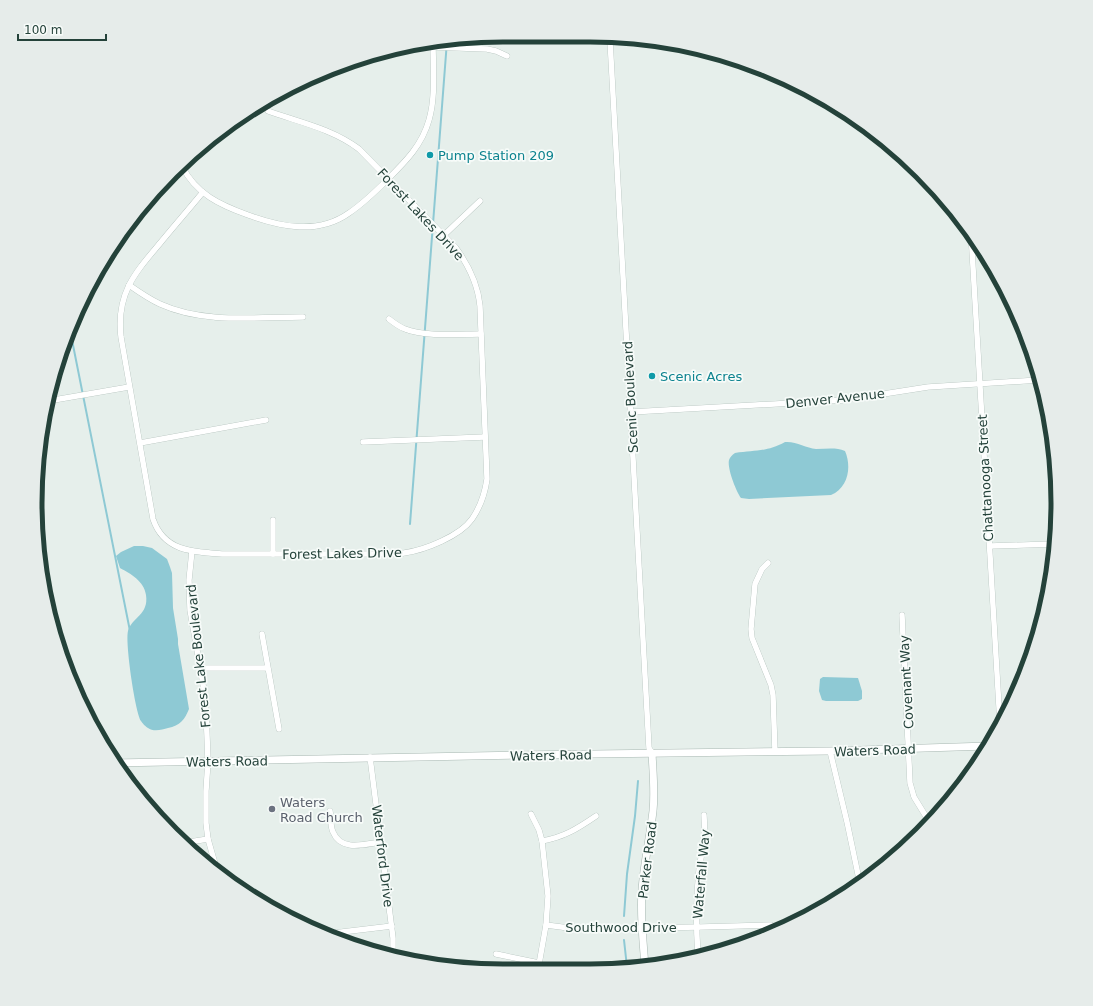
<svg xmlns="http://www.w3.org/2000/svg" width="1093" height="1006" viewBox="0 0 1093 1006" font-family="'DejaVu Sans',sans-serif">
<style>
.water{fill:#8ec9d4}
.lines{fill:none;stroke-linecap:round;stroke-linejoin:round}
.stream{stroke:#8ec9d4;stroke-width:2}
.minor-casing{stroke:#a8b8b2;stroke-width:6}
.tertiary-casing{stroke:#a8b8b2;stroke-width:8}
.minor{stroke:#fff;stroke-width:5.5}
.tertiary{stroke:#fff;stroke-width:7}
.culture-dot{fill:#0f9aa8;stroke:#f7fbf9;stroke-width:1.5}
.worship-dot{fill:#6b7280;stroke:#f7fbf9;stroke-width:1.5}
.labels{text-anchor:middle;stroke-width:3.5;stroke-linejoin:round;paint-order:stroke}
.culture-label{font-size:13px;fill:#0d838f;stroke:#f7fbf9;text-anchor:start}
.street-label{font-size:13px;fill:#24423a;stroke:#f7fbf9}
.worship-label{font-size:13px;fill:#5b616d;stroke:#f7fbf9;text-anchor:start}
.rim{fill:none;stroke:#24423a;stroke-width:5}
</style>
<rect width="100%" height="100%" fill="#e6efeb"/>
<g class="water">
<path d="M785,442C796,441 806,448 816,449C826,449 836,447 845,451C852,467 848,488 831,495L749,499L741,498C736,491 727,468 729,460C730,457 732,455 735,453C755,450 767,452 785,442Z"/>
<path d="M134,546H143L152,548L167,559L170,567L172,573L173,608L178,639V644L189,709C185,719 180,726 168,728C162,730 153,732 148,728C146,727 142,723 141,721C135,711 125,642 128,631C132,617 149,615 146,595C144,581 131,574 120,568L116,556L121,552Z"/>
<polygon points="823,677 858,678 862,691 862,699 858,701 826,701 822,700 819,691 820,679"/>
</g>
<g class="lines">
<g class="stream">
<polyline points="71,335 130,631"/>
<polyline points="410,524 447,41"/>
<polyline points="624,916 627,874 635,816 638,781"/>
<polyline points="624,940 627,967"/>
</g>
<defs>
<g id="minor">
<polyline points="610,40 649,748 652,753"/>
<polyline points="405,46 487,49 496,51 507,56"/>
<path d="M182,166C196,194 220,205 248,215C281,227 318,235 349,213C364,203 376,191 388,179C406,161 422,145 429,120C436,96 433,67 433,42"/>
<path d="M203,192C189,209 175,225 161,242C135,273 116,293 121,337L153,519C164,552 194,552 224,554H386C392,554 398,554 404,553C425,550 460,536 472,519C481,506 485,493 487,479L480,306C478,284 469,266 456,248L359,149C333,129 299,122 268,111"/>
<polyline points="971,233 1000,724"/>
<polyline points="443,236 480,201"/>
<path d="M129,285C139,292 149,299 160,304C204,324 256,317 303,317"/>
<path d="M389,319C394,323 400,327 405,329C425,337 459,334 481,334"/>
<polyline points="48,401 129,387"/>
<polyline points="631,412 845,400 928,387 1039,380"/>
<polyline points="363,442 485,437"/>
<polyline points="140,443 266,420"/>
<polyline points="990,546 1054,544"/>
<polyline points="192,551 189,580 190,610 203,684 206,710 208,761 206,791 206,823 208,839 216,867"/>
<polyline points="273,554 273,520"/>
<polyline points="768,563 762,569 755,584 751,629 752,638 771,685 773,695 775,752"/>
<polyline points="902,615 910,783 914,797 930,823"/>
<polyline points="262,634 279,729"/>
<polyline points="200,668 267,668"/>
<polyline points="830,751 847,822 860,884"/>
<polyline points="370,757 393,938 393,956"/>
<polyline points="121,763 121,772"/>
<path d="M330,811C331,817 330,826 333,832C341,852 365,844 381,842"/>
<polyline points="531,814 539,830 542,841 548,896 546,925 538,970"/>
<path d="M542,841C564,837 577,829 596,816"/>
<polyline points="183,843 208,839"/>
<polyline points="546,925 569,928 589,929 701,927 771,925"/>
<polyline points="325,934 392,926"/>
<polyline points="496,954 539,963"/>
<path d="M698,957C696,928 696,899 699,870C702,851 706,834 704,815"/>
</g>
<g id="tertiary">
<polyline points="114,763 519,755 830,751 988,746"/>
<path d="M645,966C643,940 640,915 642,890C644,863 650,837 653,811C655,792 653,773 652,753"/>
</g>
</defs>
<use href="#minor" class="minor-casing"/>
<use href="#tertiary" class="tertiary-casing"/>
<use href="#minor" class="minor"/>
<use href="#tertiary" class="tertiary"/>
</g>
<g class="culture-dot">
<circle cx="430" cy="155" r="4"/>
<circle cx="652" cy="376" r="4"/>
</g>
<circle class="worship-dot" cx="272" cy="809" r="4"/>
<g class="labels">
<g class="culture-label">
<text x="438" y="160">Pump Station 209</text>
<text x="660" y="381">Scenic Acres</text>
</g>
<g class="street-label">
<text transform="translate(421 214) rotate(47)" y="5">Forest Lakes Drive</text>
<text transform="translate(630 397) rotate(-93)" y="5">Scenic Boulevard</text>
<text transform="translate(835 398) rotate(-6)" y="5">Denver Avenue</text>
<text transform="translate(985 478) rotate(-93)" y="5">Chattanooga Street</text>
<text transform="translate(342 553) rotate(-1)" y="5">Forest Lakes Drive</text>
<text transform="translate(198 656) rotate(-96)" y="5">Forest Lake Boulevard</text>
<text transform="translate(906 682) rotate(-93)" y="5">Covenant Way</text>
<text transform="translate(875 750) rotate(-2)" y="5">Waters Road</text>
<text transform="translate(551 755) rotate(-1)" y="5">Waters Road</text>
<text transform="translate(227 761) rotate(-1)" y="5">Waters Road</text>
<text transform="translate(383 856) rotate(83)" y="5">Waterford Drive</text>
<text transform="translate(647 860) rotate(-83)" y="5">Parker Road</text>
<text transform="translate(701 874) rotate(-85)" y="5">Waterfall Way</text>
<text x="621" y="932">Southwood Drive</text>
</g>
<g class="worship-label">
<text x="280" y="807">Waters<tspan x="280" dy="15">Road Church</tspan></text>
</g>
</g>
<path d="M0 0H1093V1006H0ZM503 42H590A461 461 0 0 1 1051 503V503A461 461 0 0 1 590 964H503A461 461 0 0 1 42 503V503A461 461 0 0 1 503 42Z" fill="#e6ecea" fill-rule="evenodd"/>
<path class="rim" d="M503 42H590A461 461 0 0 1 1051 503V503A461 461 0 0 1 590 964H503A461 461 0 0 1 42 503V503A461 461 0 0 1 503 42Z"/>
<path d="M18 34v6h88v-6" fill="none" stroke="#24423a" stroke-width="2"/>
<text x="24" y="34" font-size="12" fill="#24423a" stroke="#f7fbf9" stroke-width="3" paint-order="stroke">100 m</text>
</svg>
